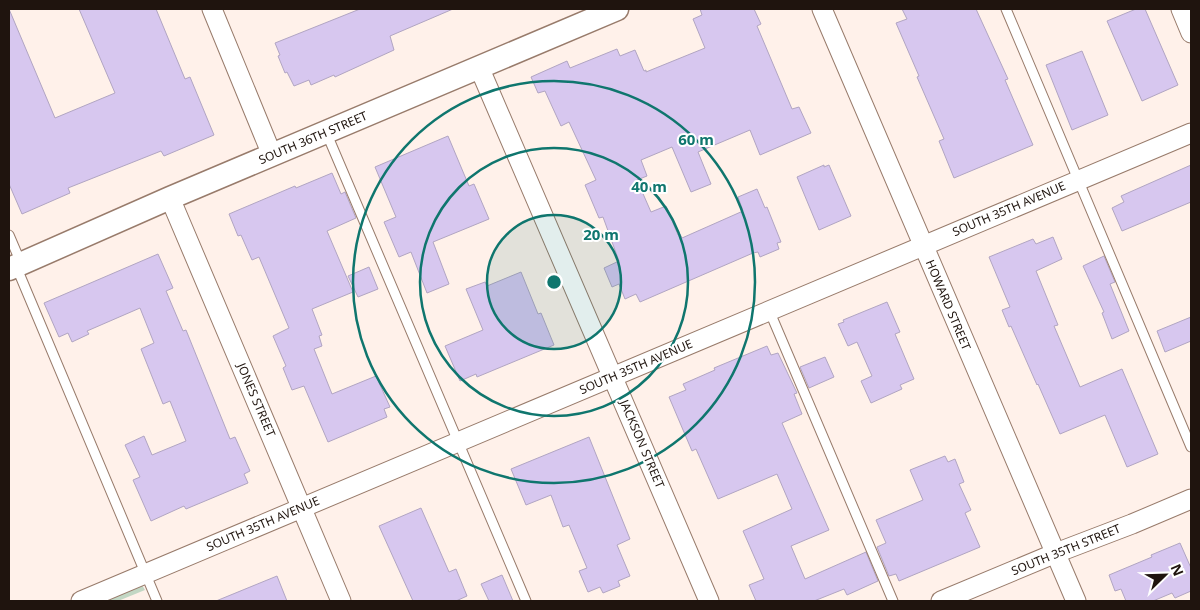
<svg xmlns="http://www.w3.org/2000/svg" width="1200" height="610" viewBox="0 0 1200 610" font-family="'Noto Sans',sans-serif">
<style>
.green{fill:#c2d7c4}
.building{fill:#d7c7ef;stroke:#b1a5c2}
.lines{fill:none;stroke-linecap:round;stroke-linejoin:round}
.service-casing{stroke:#987b6b;stroke-width:11}
.minor-casing{stroke:#987b6b;stroke-width:21}
.tertiary-casing{stroke:#987b6b;stroke-width:25}
.service{stroke:#fff;stroke-width:9}
.minor{stroke:#fff;stroke-width:19}
.tertiary{stroke:#fff;stroke-width:22}
.ring{fill:none;stroke:#0f766e;stroke-width:2.5}
.labels{text-anchor:middle;stroke-width:4;stroke-linejoin:round;paint-order:stroke}
.street-label{font-size:12px;fill:#1f140e;stroke:#fff}
.centre{fill:#0f766e;stroke:#fff;stroke-width:2.5}
.ring-label{font-size:15px;text-anchor:middle;font-weight:bold;fill:#0f766e;stroke:#fff;stroke-width:4;stroke-linejoin:round;paint-order:stroke}
</style>
<rect width="100%" height="100%" fill="#fff1ea"/>
<polygon class="green" points="142,585 145,590 118,601 104,601"/>
<g class="building">
<polygon points="9,9 55,118 115,93 79,9 156,9 185,79 190,77 214,135 164,156 161,151 68,188 70,193 22,214 9,184"/>
<polygon points="360,9 453,9 390,36 394,50 335,77 334,75 311,85 309,80 294,86 287,72 285,73 278,56 280,55 275,43"/>
<polygon points="700,9 754,9 761,24 757,26 792,109 799,107 811,133 760,155 750,130 698,152 711,184 691,192 672,147 641,160 647,176 637,180 651,212 666,206 678,235 680,234 682,238 743,211 738,197 757,189 765,208 767,207 781,242 777,243 779,249 760,257 758,252 753,253 640,302 636,294 625,299 619,284 612,287 604,268 619,261 603,217 599,218 585,185 596,180 569,122 561,126 545,91 538,93 531,77 567,61 570,68 617,49 620,56 635,50 644,71 646,70 646,72 705,48 693,19 702,15"/>
<polygon points="902,9 976,9 1008,79 1005,80 1033,145 954,178 939,141 944,139 917,77 919,76 896,23 907,19"/>
<polygon points="1136,9 1145,9 1178,85 1142,101 1107,21"/>
<polygon points="1082,51 1108,115 1072,130 1046,65"/>
<polygon points="448,136 469,186 474,184 489,219 433,242 449,284 427,293 411,252 399,257 384,222 396,217 375,167"/>
<polygon points="824,165 824,167 829,165 851,216 819,230 797,177"/>
<polygon points="1191,165 1191,202 1122,231 1112,208 1124,202 1121,196"/>
<polygon points="332,173 341,194 345,192 356,218 327,231 353,292 312,309 322,335 319,336 322,346 314,349 332,394 376,376 390,407 384,409 387,417 328,442 304,386 292,390 283,368 286,366 273,336 289,328 259,257 252,260 241,235 238,236 229,214 295,186 296,188"/>
<polygon points="1053,237 1062,259 1036,271 1058,325 1054,326 1080,387 1122,369 1158,454 1127,467 1105,415 1060,434 1038,384 1037,385 1011,326 1009,327 1002,310 1010,307 989,257 1033,239 1036,244"/>
<polygon points="158,254 173,288 166,291 183,331 186,330 230,439 235,437 250,471 244,474 248,483 186,509 184,506 151,521 133,480 140,477 125,445 144,436 152,455 186,441 170,401 163,404 141,349 154,343 140,308 87,331 89,334 72,342 68,333 59,337 44,303"/>
<polygon points="1104,256 1115,282 1110,284 1129,331 1112,339 1102,313 1104,312 1083,266"/>
<polygon points="369,267 378,289 358,297 348,276"/>
<polygon points="521,272 538,314 541,313 554,345 477,377 476,374 460,381 445,346 483,330 466,289 485,282 487,286"/>
<polygon points="887,302 900,332 895,334 914,379 900,385 902,389 871,403 861,381 872,376 857,342 848,346 838,324 844,322 843,320"/>
<polygon points="1191,317 1191,341 1165,352 1157,331"/>
<polygon points="767,346 771,355 778,353 797,393 794,394 802,414 782,423 829,530 791,546 805,579 866,552 878,581 847,595 844,589 814,601 756,601 749,585 764,579 743,531 792,509 777,474 718,499 696,449 692,451 669,397 686,390 683,384 715,370 714,368"/>
<polygon points="825,357 834,377 809,388 800,367"/>
<polygon points="589,437 630,539 617,545 630,576 618,581 620,586 603,593 600,587 588,592 579,571 587,568 569,525 563,527 551,495 526,505 511,469"/>
<polygon points="945,456 948,462 955,459 964,482 959,484 971,510 965,513 980,547 899,581 896,574 889,576 877,547 886,543 876,520 923,500 910,470"/>
<polygon points="421,508 449,572 456,569 467,596 456,601 413,601 379,526"/>
<polygon points="1180,543 1191,568 1191,591 1175,598 1172,593 1153,601 1126,601 1121,589 1115,591 1109,575 1152,557 1151,555"/>
<polygon points="502,575 513,601 489,601 481,584"/>
<polygon points="277,576 287,601 216,601"/>
</g>
<g class="lines">
<defs>
<g id="service">
<polyline points="1006,9 1191,447"/>
<polyline points="326,132 526,601"/>
<polyline points="9,235 21,263"/>
<polyline points="16,266 157,601"/>
<polyline points="769,310 893,601"/>
</g>
<g id="minor">
<polyline points="212,9 272,155"/>
<polyline points="822,9 1076,601"/>
<polyline points="1181,9 1191,33"/>
<polyline points="479,67 709,601"/>
<polyline points="170,198 341,601"/>
<polyline points="81,601 1191,133"/>
<polyline points="941,601 1056,553 1132,524 1191,499"/>
</g>
<polyline id="tertiary" points="9,269 170,198 617,9"/>
</defs>
<use href="#service" class="service-casing"/>
<use href="#minor" class="minor-casing"/>
<use href="#tertiary" class="tertiary-casing"/>
<use href="#service" class="service"/>
<use href="#minor" class="minor"/>
<use href="#tertiary" class="tertiary"/>
</g>
<circle cx="554" cy="282" r="67" fill="#0f766e" fill-opacity=".12"/>
<g class="ring">
<circle cx="554" cy="282" r="67"/>
<circle cx="554" cy="282" r="134"/>
<circle cx="554" cy="282" r="201"/>
</g>
<g class="labels">
<g class="street-label">
<text transform="translate(313 138) rotate(-23)" y="4">SOUTH 36TH STREET</text>
<text transform="translate(1009 209) rotate(-23)" y="4">SOUTH 35TH AVENUE</text>
<text transform="translate(948 305) rotate(67)" y="4">HOWARD STREET</text>
<text transform="translate(636 367) rotate(-23)" y="4">SOUTH 35TH AVENUE</text>
<text transform="translate(256 400) rotate(67)" y="4">JONES STREET</text>
<text transform="translate(642 444) rotate(67)" y="4">JACKSON STREET</text>
<text transform="translate(263 524) rotate(-23)" y="4">SOUTH 35TH AVENUE</text>
<text transform="translate(1066 550) rotate(-22)" y="4">SOUTH 35TH STREET</text>
</g>
</g>
<circle cx="554" cy="282" r="8" class="centre"/>
<g class="ring-label">
<text x="696" y="145">60 m</text>
<text x="649" y="192">40 m</text>
<text x="601" y="240">20 m</text>
</g>
<rect width="1200" height="610" fill="none" stroke="#1f140e" stroke-width="20"/>
<g transform="translate(1165 575) rotate(67)" stroke="#ffffff" stroke-width="4" paint-order="stroke">
<path d="M0-4L9 19L0 12L-9 19Z" fill="#1f140e"/>
<text y="-8" font-size="14" font-weight="bold" text-anchor="middle" fill="#1f140e">N</text>
</g>
</svg>
